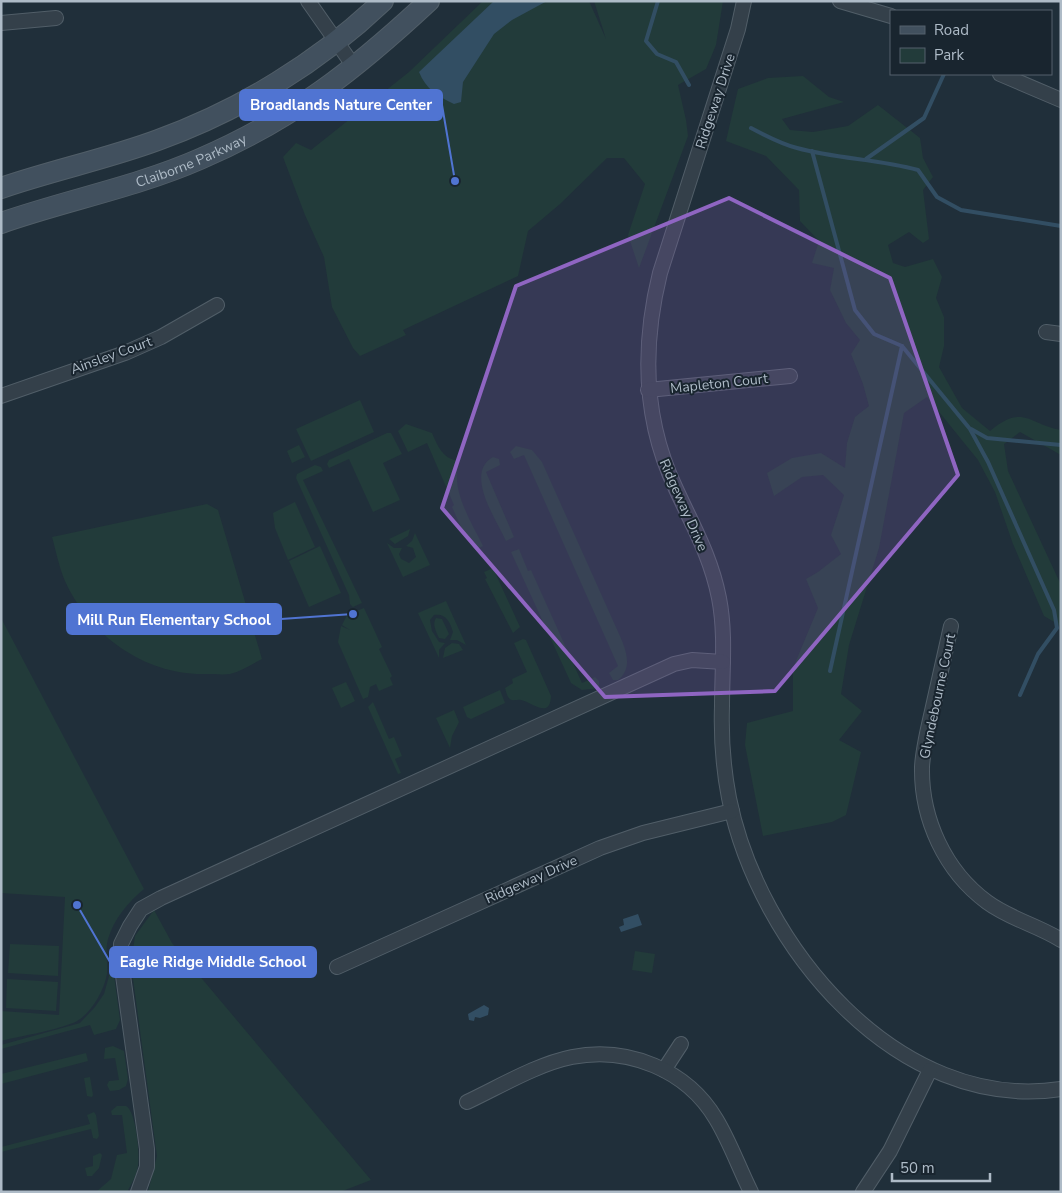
<svg xmlns="http://www.w3.org/2000/svg" width="1062" height="1193" viewBox="0 0 1062 1193" font-family="'Nunito Sans',sans-serif">
<style>
.green{fill:#223b3a}
.water{fill:#324e63}
.lines{fill:none;stroke-linecap:round;stroke-linejoin:round}
.stream{stroke:#324e63;stroke-width:4}
.minor-casing{stroke:#515e68;stroke-width:16}
.secondary-casing{stroke:#515e68;stroke-width:22}
.minor{stroke:#34404a;stroke-width:14}
.secondary{stroke:#41505e;stroke-width:20}
.marked{fill:#8f65c2;fill-opacity:0.2;stroke:#8f65c2;stroke-width:4;stroke-linejoin:round}
.labels{text-anchor:middle;stroke-width:4;stroke-linejoin:round;paint-order:stroke}
.street-label{font-size:14px;fill:#aebbc7;stroke:#19252f}
.leader{fill:none;stroke:#5074d2;stroke-width:2}
.callout-dot{fill:#5074d2;stroke:#19252f;stroke-width:2}
.callout{fill:#5074d2;stroke:#5074d2;stroke-width:2}
.callout-label{font-size:15px;text-anchor:middle;font-weight:bold;fill:#fff}
</style>
<rect width="100%" height="100%" fill="#202f3a"/>
<g class="green">
<polygon points="483,1 589,1 606,39 594,1 723,1 716,45 706,69 678,85 686,120 688,136 639,268 628,235 645,184 624,158 607,158 560,204 528,231 518,276 403,330 406,335 360,356 353,348 332,307 324,257 305,215 283,157 296,143 311,150 409,72"/>
<path d="M803,76L829,97L844,102L782,119L790,130L813,132L848,126L878,105L920,138L923,158L933,177L923,190L929,239L923,243L909,232L888,245L893,263L905,267L933,259L942,277L936,298L944,317V346L939,367L962,408L990,431C1024,403 1029,425 1061,430V455L1020,432L1004,444L1008,471L1061,585V626L1044,616L1013,544L995,492L978,460L927,397L904,413L879,548L849,645L841,694L862,711L839,740L861,752L846,815L832,822L763,836L745,745L747,723L793,711V668L818,608L806,579L818,572L841,554L831,535L844,495L823,475L802,477L774,496L767,473L792,458L821,453L845,468L847,443L855,417L869,406L863,384L851,354L860,340L846,323L830,290L834,268L812,263L819,241L800,221L799,190L766,156L726,141L738,89L768,78Z"/>
<polygon points="360,400 374,432 311,461 296,429"/>
<path d="M406,424L432,433C438,447 443,459 459,461C450,490 471,521 483,546L475,550L468,535L465,536L452,507L454,505L427,443L408,452L398,431Z"/>
<polygon points="387,433 391,433 402,454 383,463 400,500 373,512 349,459 329,468 327,464 329,460"/>
<polygon points="299,445 305,457 292,463 287,451"/>
<path d="M516,446L532,450L542,462L615,625C623,643 636,666 618,680H613L609,673L618,666L524,455L514,459L510,452Z"/>
<path d="M493,457L499,459L500,465L486,472L514,537L506,541C496,519 464,473 493,457Z"/>
<polygon points="315,465 321,467 323,471 303,480 362,603 353,607 350,604 349,595 296,478 297,474"/>
<polygon points="295,502 315,547 288,560 275,528 273,513"/>
<path d="M207,504L218,510L262,659C252,664 241,671 230,674C223,675 214,674 207,674C146,676 90,636 65,581C59,567 56,551 52,537Z"/>
<polygon points="410,529 408,536 395,544 389,539"/>
<polygon points="415,533 430,565 403,577 387,543 394,548 402,548 399,554 401,559 409,563 416,557 413,548 406,546 412,541"/>
<polygon points="320,546 341,593 309,607 289,561"/>
<polygon points="519,549 528,571 531,570 582,683 595,677 599,681 599,688 582,690 571,683 511,552"/>
<polygon points="493,568 520,627 513,633 485,579 487,578 484,572"/>
<path d="M446,601L466,645L457,640H450L453,632C450,622 446,613 434,615L430,620L432,631L439,642L445,643L439,650V658L418,613Z"/>
<polygon points="364,608 382,647 379,649 392,676 390,678 393,685 379,691 376,684 370,687 368,697 363,699 338,642 341,626 350,630 342,625 347,615"/>
<path d="M1,618L144,889C128,902 114,919 108,939C105,950 108,962 107,974C104,991 90,1016 73,1023C50,1032 24,1035 1,1041V1011L59,1015L65,897L1,893Z"/>
<path d="M436,618L442,619L449,634L445,639L439,638C436,632 432,624 436,618Z"/>
<path d="M523,639L526,640L551,696C550,720 532,702 521,700C517,699 513,702 510,699C507,697 506,691 505,688L513,683L512,679L527,672L514,643Z"/>
<polygon points="452,643 459,644 463,650 443,658 445,648"/>
<polygon points="346,682 355,701 341,708 332,688"/>
<polygon points="500,690 505,703 471,719 467,717 463,707"/>
<polygon points="373,702 389,739 394,737 402,756 395,759 401,773 398,774 368,707"/>
<polygon points="454,710 459,722 452,736 450,748 436,718"/>
<polygon points="154,910 172,943 371,1180 340,1192 148,1192 157,1156 131,964 135,936"/>
<polygon points="10,944 59,946 58,976 8,973"/>
<polygon points="635,951 655,954 652,973 632,970"/>
<polygon points="113,968 120,1020 116,1029 94,1035 90,1025 1,1049 1,1045 80,1023 95,1007 104,994 111,969"/>
<polygon points="7,979 58,982 56,1011 6,1008"/>
<polygon points="113,1046 124,1051 128,1079 126,1086 119,1090 110,1091 107,1085 109,1081 119,1080 115,1058 104,1059 105,1048"/>
<polygon points="86,1053 88,1061 1,1084 1,1074"/>
<polygon points="90,1077 93,1095 92,1097 87,1096 84,1078"/>
<path d="M117,1106H126C136,1111 140,1154 138,1166C136,1176 132,1183 127,1192H96L111,1179L117,1155L127,1153L122,1115H112L111,1111Z"/>
<polygon points="94,1112 96,1115 99,1136 97,1139 93,1138 91,1129 1,1152 1,1147 90,1124 87,1115"/>
<polygon points="100,1153 102,1155 99,1168 92,1176 87,1176 85,1168 93,1166 93,1156"/>
</g>
<g class="water">
<path d="M494,1H547L512,20L494,34L463,82L461,102L454,104C437,96 426,89 419,72Z"/>
<polygon points="638,914 642,925 621,932 619,927 624,925 623,919"/>
<polygon points="484,1005 489,1008 488,1015 480,1018 475,1017 474,1021 469,1020 468,1014"/>
</g>
<g class="lines">
<g class="stream">
<polyline points="658,1 646,41 657,54 676,62 689,85"/>
<path d="M751,128C766,136 781,144 797,148C837,159 878,159 918,170L937,197L961,210L1061,226"/>
<polyline points="812,151 855,310 874,334 902,346 970,429 988,462 1054,610 1057,628 1038,654 1020,695"/>
<polyline points="866,159 924,118 944,74"/>
<polyline points="971,429 987,438 1061,445"/>
<polyline points="830,671 902,346"/>
</g>
<defs>
<g id="minor">
<polyline points="308,1 355,68"/>
<path d="M744,1L738,29L660,273C642,346 643,420 676,489C693,526 711,557 719,598C726,634 722,670 722,706C721,736 723,767 729,798C758,944 897,1114 1061,1089"/>
<polyline points="840,1 891,16"/>
<polyline points="1,23 56,18"/>
<polyline points="1000,74 1061,100"/>
<polyline points="1046,332 1061,334"/>
<polyline points="648,390 790,376"/>
<polyline points="1,396 125,353 161,337 217,305"/>
<path d="M951,626C945,654 938,683 932,711C928,729 923,748 922,767C921,819 945,871 987,902C1010,919 1037,925 1061,940"/>
<polyline points="337,967 600,848 643,833 732,811"/>
<polyline points="664,1070 681,1044"/>
<path d="M467,1102C499,1087 537,1064 572,1057C628,1046 687,1070 716,1119C730,1142 739,1168 751,1192"/>
<polyline points="138,1192 147,1167 147,1149 121,961 121,944 130,926 141,909 161,898 674,664 692,660 723,662"/>
<polyline points="863,1192 890,1151 930,1070"/>
</g>
<g id="secondary">
<path d="M1,188C53,170 107,159 158,140C241,110 319,62 383,1"/>
<path id="s1" d="M1,223C67,200 136,187 200,159C293,119 356,69 429,1"/>
</g>
</defs>
<use href="#minor" class="minor-casing"/>
<use href="#secondary" class="secondary-casing"/>
<use href="#minor" class="minor"/>
<use href="#secondary" class="secondary"/>
</g>
<path class="marked" d="M729,198L890,278L958,475L775,691L605,697L442,508L516,286Z"/>
<g class="labels">
<g class="street-label">
<text transform="translate(715 101) rotate(-72)" y="5">Ridgeway Drive</text>
<text dy="5" stroke="none"><textPath href="#s1" startOffset="200">Claiborne Parkway</textPath></text>
<text transform="translate(111 355) rotate(-20)" y="5">Ainsley Court</text>
<text transform="translate(719 383) rotate(-6)" y="5">Mapleton Court</text>
<text transform="translate(684 505) rotate(66)" y="5">Ridgeway Drive</text>
<text transform="translate(937 696) rotate(-78)" y="5">Glyndebourne Court</text>
<text transform="translate(531 879) rotate(-24)" y="5">Ridgeway Drive</text>
</g>
</g>
<path class="leader" d="M455 181L442 105M353 614L281 619M77 905L110 962"/>
<g class="callout-dot">
<circle cx="455" cy="181" r="5"/>
<circle cx="353" cy="614" r="5"/>
<circle cx="77" cy="905" r="5"/>
</g>
<g class="callout">
<rect x="240" y="90" width="202" height="30" rx="5"/>
<rect x="67" y="604" width="214" height="30" rx="5"/>
<rect x="110" y="947" width="206" height="30" rx="5"/>
</g>
<g class="callout-label">
<text x="341" y="110">Broadlands Nature Center</text>
<text x="174" y="625">Mill Run Elementary School</text>
<text x="213" y="967">Eagle Ridge Middle School</text>
</g>
<rect width="1062" height="1193" fill="none" stroke="#aebbc7" stroke-width="5"/>
<rect x="890" y="10" width="162" height="65" fill="#19252f" stroke="#55616c"/>
<rect x="900" y="26" width="25" height="8" fill="#41505e" stroke="#55616c"/>
<text x="934" y="35" font-size="15" fill="#aebbc7">Road</text>
<rect x="900" y="48" width="25" height="15" fill="#223b3a" stroke="#55616c"/>
<text x="934" y="60" font-size="15" fill="#aebbc7">Park</text>
<path d="M892 1173v8h98v-8" fill="none" stroke="#aebbc7" stroke-width="2.5"/>
<text x="900" y="1173" font-size="15" fill="#aebbc7" stroke="#19252f" stroke-width="4" paint-order="stroke">50 m</text>
</svg>
